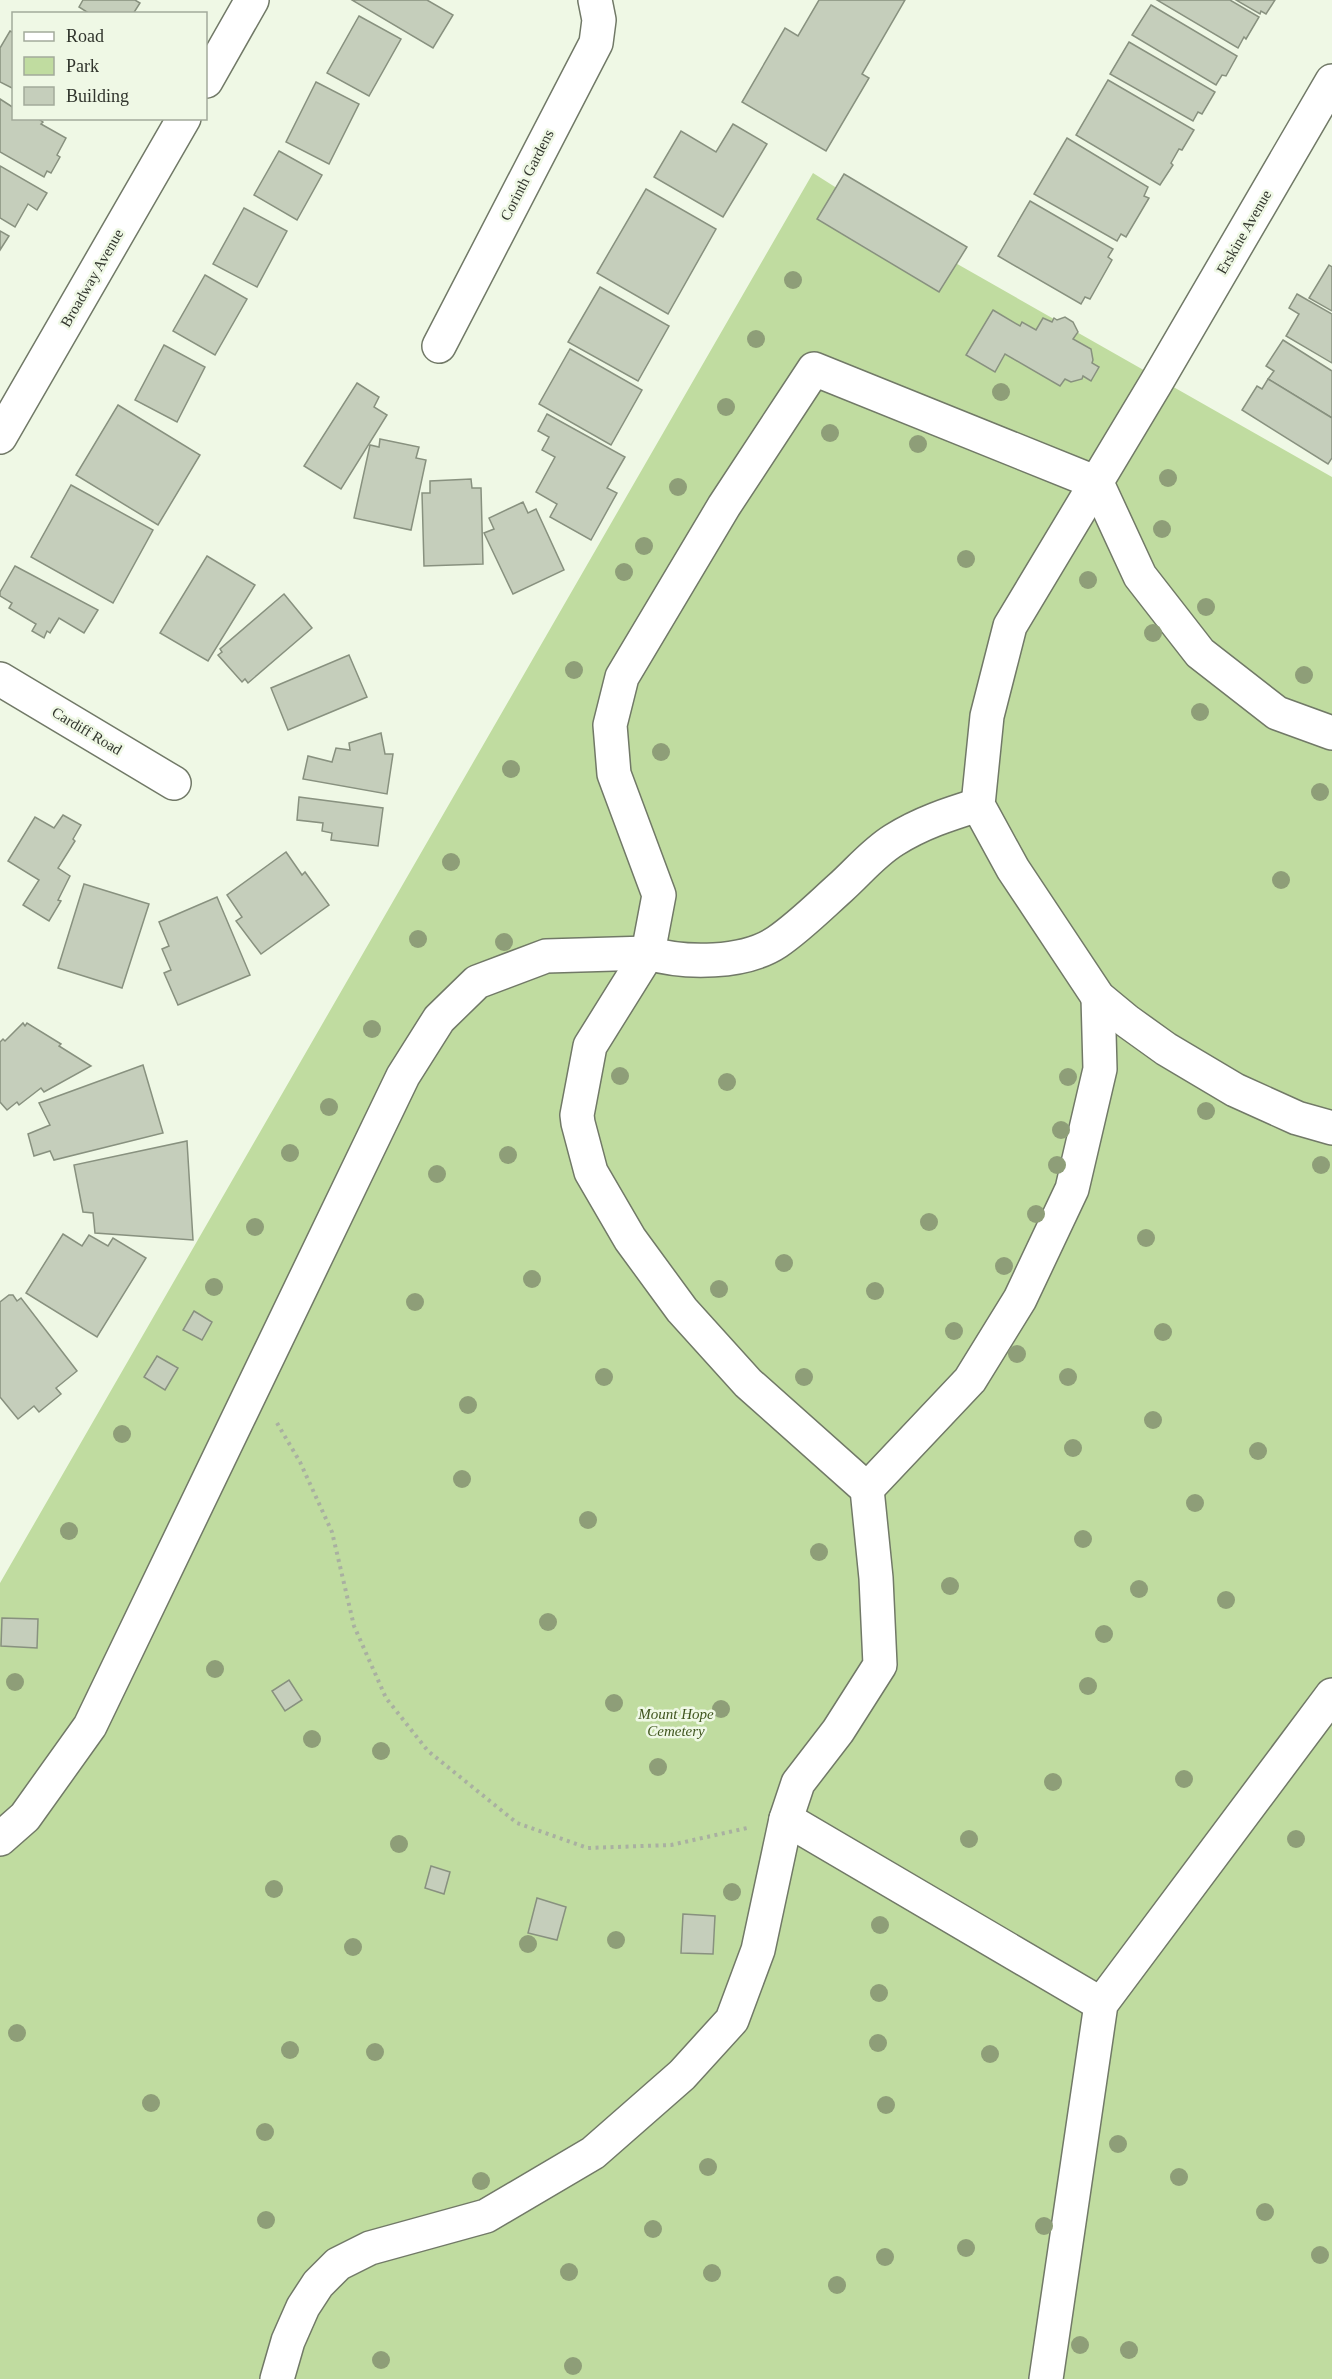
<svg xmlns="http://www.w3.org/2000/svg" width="1332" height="2379" viewBox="0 0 1332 2379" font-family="'Times New Roman',serif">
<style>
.green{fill:#c0dca0}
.building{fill:#c5cebb;stroke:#88917f;stroke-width:1.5}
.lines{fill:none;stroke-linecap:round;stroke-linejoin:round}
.minor-casing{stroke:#717967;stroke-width:36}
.path{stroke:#a9b0a1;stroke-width:4;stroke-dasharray:3 4.5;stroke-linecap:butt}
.minor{stroke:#fff;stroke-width:33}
.tree{fill:#8e9e78}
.labels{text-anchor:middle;stroke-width:5;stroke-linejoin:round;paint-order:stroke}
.street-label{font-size:15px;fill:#31352d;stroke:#eff8e5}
.park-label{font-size:15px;font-style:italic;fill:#3f551e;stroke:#eff8e5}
</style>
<rect width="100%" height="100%" fill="#eff8e5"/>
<polygon class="green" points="813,173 952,261 1332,477 1332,2379 0,2379 0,1583"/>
<g class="building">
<polygon points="83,0 135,0 140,3 133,14 90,14 79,7"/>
<polygon points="352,0 427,0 453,15 433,48"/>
<polygon points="819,0 905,0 862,74 869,78 826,151 742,102 785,28 798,36"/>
<polygon points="1157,0 1230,0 1259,17 1246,39 1244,37 1238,48"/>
<polygon points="1236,0 1275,0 1266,14 1261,11 1260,14"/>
<polygon points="1151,5 1237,56 1226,76 1222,75 1216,85 1132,35"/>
<polygon points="359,16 401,39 369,96 327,73"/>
<polygon points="10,31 14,33 14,89 0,82 0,48"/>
<polygon points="1129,42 1215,92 1202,114 1198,112 1193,121 1110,74"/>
<polygon points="1108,80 1194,130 1182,150 1179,149 1171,163 1173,165 1160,185 1076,135"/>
<polygon points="316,82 359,104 329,164 286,142"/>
<polygon points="0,99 14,108 14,118 37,118 43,122 41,124 66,138 57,155 60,157 51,173 47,171 44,177 0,152"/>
<polygon points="733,124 767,144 723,217 654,177 681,131 716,152"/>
<polygon points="1067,138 1148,187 1144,196 1149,198 1126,237 1121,234 1117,241 1034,194"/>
<polygon points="279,151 322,175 297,220 254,195"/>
<polygon points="0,166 47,193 37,210 28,204 15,227 0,218"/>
<polygon points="844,174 967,247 939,292 817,219"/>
<polygon points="646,189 716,229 668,314 597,273"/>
<polygon points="1030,201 1113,249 1108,257 1112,260 1090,299 1085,297 1081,304 998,256"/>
<polygon points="244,208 287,231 257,287 213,264"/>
<polygon points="0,231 9,236 0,250"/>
<polygon points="1329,265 1332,267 1332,311 1309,298"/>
<polygon points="205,275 247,299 215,355 173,331"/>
<polygon points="600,287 669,326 638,381 568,342"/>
<polygon points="1297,294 1332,314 1332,363 1286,336 1299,314 1289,308"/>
<polygon points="993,310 1020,326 1022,322 1036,330 1043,318 1052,322 1054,318 1057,320 1065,317 1073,322 1078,332 1073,339 1091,349 1093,360 1092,363 1099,367 1091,381 1083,376 1082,379 1071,382 1065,379 1060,386 1005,354 995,372 966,355"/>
<polygon points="1283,340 1332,371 1332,418 1268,379 1274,371 1266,366"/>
<polygon points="164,345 205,367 177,422 135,400"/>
<polygon points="570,349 642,390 611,445 539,404"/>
<polygon points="1268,379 1332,418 1332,458 1328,464 1242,410 1257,386 1262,389"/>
<polygon points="357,383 379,397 374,407 387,415 341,489 304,466"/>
<polygon points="118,405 200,455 158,525 76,475"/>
<polygon points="547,414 625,457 607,488 617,493 591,540 550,517 557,504 536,492 555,457 542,450 549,437 538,431"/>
<polygon points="380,439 419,447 416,458 426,460 411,530 354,518 370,445 379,447"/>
<polygon points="471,479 472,488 481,488 483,564 424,566 422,493 430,493 430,481"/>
<polygon points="71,485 153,530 113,603 31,557"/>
<polygon points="523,502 528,513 536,509 564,570 513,594 484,533 494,529 489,518"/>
<polygon points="207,556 255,585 208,661 160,633"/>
<polygon points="15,566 98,610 84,633 59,618 50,633 47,631 44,638 32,631 36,624 9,608 12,603 0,596 0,592"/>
<polygon points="284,594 312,628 248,683 245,679 242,682 218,655 222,652 220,649"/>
<polygon points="349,655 367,697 288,730 271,688"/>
<polygon points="381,733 385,754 393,754 387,794 303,779 308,756 332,762 336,748 350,750 349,743"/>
<polygon points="299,797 383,808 378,846 331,840 332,833 322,831 323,823 297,820"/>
<polygon points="63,815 81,825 73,839 75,841 58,868 70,876 58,900 61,901 49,921 23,905 39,880 8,861 35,817 54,828"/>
<polygon points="286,852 302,875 305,872 329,905 261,954 236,921 242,917 227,895"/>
<polygon points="84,884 149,904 122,988 58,968"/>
<polygon points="217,897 250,975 178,1005 164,973 171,970 162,949 169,946 159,922"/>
<polygon points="23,1023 25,1026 27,1023 61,1044 59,1046 91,1066 44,1092 41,1088 19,1105 17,1102 7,1110 0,1102 0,1042 3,1039 5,1041"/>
<polygon points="143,1065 163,1133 54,1160 50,1151 34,1156 28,1134 50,1125 39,1103"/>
<polygon points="187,1141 193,1240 95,1233 93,1213 83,1212 74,1165"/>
<polygon points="63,1234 82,1246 89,1235 108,1246 113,1238 146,1258 97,1337 26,1293"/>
<polygon points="9,1295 13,1295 17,1301 21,1298 77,1371 56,1388 61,1394 39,1412 34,1406 18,1419 0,1397 0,1302"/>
<polygon points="194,1311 212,1322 202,1340 183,1330"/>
<polygon points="157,1356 178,1368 165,1390 144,1377"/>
<polygon points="2,1618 38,1619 37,1648 1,1646"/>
<polygon points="289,1680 302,1700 285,1711 272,1691"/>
<polygon points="431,1866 450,1872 444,1894 425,1888"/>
<polygon points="537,1898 566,1907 557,1940 528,1933"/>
<polygon points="683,1914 715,1916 713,1954 681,1953"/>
</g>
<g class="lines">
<defs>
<g id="minor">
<polyline points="206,81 252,0"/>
<polyline points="1332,81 1156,383 1010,626 987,716 978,805 1013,869 1098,997 1127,1021 1166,1049 1235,1090 1297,1118 1332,1128"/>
<polyline points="439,346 596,43 599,20 595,0"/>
<polyline points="0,437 184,118"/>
<polyline points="0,679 174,783"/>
<polyline points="867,1489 970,1380 1020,1299 1072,1189 1100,1069 1098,997"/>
<polyline points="786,1819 1101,2004"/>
<path d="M0,1839L25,1817L90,1726L403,1076L439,1019L477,982L546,956L648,953C685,964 744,964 777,942C799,927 820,906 840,888C858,872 873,853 894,840C921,823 949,814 978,805"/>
<polyline points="277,2379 288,2341 303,2307 318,2284 338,2264 370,2248 486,2216 593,2153 682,2075 732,2020 758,1950 786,1819 798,1783 838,1731 880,1665 876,1578 867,1489 748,1383 682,1310 630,1239 591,1172 578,1123 577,1115 590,1046 648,953 659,895 614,774 610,725 622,677 724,506 814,369 1097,483 1140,576 1200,653 1277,713 1332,733"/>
<polyline points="1046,2379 1101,2004 1332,1695"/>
</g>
</defs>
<use href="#minor" class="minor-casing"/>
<polyline class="path" points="277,1423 300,1462 332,1532 354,1626 386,1698 428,1751 517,1823 588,1848 671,1845 747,1828"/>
<use href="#minor" class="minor"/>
</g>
<g class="tree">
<circle cx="793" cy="280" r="9"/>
<circle cx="756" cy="339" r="9"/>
<circle cx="1001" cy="392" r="9"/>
<circle cx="726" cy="407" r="9"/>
<circle cx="830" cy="433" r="9"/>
<circle cx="918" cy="444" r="9"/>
<circle cx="1168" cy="478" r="9"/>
<circle cx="678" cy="487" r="9"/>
<circle cx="1162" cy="529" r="9"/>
<circle cx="644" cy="546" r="9"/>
<circle cx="966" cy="559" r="9"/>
<circle cx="624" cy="572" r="9"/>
<circle cx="1088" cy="580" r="9"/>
<circle cx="1206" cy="607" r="9"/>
<circle cx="1153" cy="633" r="9"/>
<circle cx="574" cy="670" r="9"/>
<circle cx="1304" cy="675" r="9"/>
<circle cx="1200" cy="712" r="9"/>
<circle cx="661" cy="752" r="9"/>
<circle cx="511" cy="769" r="9"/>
<circle cx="1320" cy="792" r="9"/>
<circle cx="451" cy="862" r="9"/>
<circle cx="1281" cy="880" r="9"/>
<circle cx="418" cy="939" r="9"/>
<circle cx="504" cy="942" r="9"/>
<circle cx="372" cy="1029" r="9"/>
<circle cx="620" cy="1076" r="9"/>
<circle cx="1068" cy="1077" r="9"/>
<circle cx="727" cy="1082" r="9"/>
<circle cx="329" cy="1107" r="9"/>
<circle cx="1206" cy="1111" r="9"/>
<circle cx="1061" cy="1130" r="9"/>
<circle cx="290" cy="1153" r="9"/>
<circle cx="508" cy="1155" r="9"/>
<circle cx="1057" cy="1165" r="9"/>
<circle cx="1321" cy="1165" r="9"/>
<circle cx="437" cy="1174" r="9"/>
<circle cx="1036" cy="1214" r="9"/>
<circle cx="929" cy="1222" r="9"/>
<circle cx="255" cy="1227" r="9"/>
<circle cx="1146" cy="1238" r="9"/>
<circle cx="784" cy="1263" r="9"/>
<circle cx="1004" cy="1266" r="9"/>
<circle cx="532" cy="1279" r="9"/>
<circle cx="214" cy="1287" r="9"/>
<circle cx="719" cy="1289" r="9"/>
<circle cx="875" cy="1291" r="9"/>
<circle cx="415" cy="1302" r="9"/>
<circle cx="954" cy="1331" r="9"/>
<circle cx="1163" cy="1332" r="9"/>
<circle cx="1017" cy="1354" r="9"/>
<circle cx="604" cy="1377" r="9"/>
<circle cx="804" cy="1377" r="9"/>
<circle cx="1068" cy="1377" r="9"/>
<circle cx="468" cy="1405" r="9"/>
<circle cx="1153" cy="1420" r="9"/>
<circle cx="122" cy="1434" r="9"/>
<circle cx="1073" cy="1448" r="9"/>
<circle cx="1258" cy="1451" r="9"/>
<circle cx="462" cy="1479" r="9"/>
<circle cx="1195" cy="1503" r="9"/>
<circle cx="588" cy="1520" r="9"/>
<circle cx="69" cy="1531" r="9"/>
<circle cx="1083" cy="1539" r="9"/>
<circle cx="819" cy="1552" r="9"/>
<circle cx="950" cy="1586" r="9"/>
<circle cx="1139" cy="1589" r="9"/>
<circle cx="1226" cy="1600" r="9"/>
<circle cx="548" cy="1622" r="9"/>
<circle cx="1104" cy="1634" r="9"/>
<circle cx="215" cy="1669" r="9"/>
<circle cx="15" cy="1682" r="9"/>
<circle cx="1088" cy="1686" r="9"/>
<circle cx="614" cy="1703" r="9"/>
<circle cx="721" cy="1709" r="9"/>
<circle cx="312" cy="1739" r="9"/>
<circle cx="381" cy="1751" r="9"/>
<circle cx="658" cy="1767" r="9"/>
<circle cx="1184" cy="1779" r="9"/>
<circle cx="1053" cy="1782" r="9"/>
<circle cx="969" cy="1839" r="9"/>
<circle cx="1296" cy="1839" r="9"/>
<circle cx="399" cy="1844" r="9"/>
<circle cx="274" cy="1889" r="9"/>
<circle cx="732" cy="1892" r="9"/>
<circle cx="880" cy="1925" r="9"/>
<circle cx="616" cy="1940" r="9"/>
<circle cx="528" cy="1944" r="9"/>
<circle cx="353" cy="1947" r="9"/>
<circle cx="879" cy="1993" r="9"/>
<circle cx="17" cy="2033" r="9"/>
<circle cx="878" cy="2043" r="9"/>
<circle cx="290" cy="2050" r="9"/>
<circle cx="375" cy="2052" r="9"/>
<circle cx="990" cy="2054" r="9"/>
<circle cx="151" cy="2103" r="9"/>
<circle cx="886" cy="2105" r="9"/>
<circle cx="265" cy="2132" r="9"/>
<circle cx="1118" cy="2144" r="9"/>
<circle cx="708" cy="2167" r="9"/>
<circle cx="1179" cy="2177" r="9"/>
<circle cx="481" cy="2181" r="9"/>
<circle cx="1265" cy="2212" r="9"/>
<circle cx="266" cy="2220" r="9"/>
<circle cx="1044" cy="2226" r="9"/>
<circle cx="653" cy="2229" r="9"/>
<circle cx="966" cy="2248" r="9"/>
<circle cx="1320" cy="2255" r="9"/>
<circle cx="885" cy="2257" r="9"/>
<circle cx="569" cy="2272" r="9"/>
<circle cx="712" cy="2273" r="9"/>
<circle cx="837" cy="2285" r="9"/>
<circle cx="1080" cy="2345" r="9"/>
<circle cx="1129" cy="2350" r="9"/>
<circle cx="381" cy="2360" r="9"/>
<circle cx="573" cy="2366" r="9"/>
</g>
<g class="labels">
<g class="street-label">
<text transform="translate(527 175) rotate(-63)" y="5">Corinth Gardens</text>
<text transform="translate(1244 232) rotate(-60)" y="5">Erskine Avenue</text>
<text transform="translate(92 278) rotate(-60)" y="5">Broadway Avenue</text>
<text transform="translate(87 731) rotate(31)" y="5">Cardiff Road</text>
</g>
<g class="park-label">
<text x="676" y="1719">Mount Hope<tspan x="676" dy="17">Cemetery</tspan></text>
</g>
</g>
<rect x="12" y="12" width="195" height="108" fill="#eff8e5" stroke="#a3aa9b" stroke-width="1.5"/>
<rect x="24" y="32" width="30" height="9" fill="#ffffff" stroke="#a3aa9b" stroke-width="1.5"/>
<text x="66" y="42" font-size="18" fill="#31352d">Road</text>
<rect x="24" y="57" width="30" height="18" fill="#c0dca0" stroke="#a3aa9b" stroke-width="1.5"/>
<text x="66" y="72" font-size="18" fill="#31352d">Park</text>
<rect x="24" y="87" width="30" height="18" fill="#c5cebb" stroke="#a3aa9b" stroke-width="1.5"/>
<text x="66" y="102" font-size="18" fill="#31352d">Building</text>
</svg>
